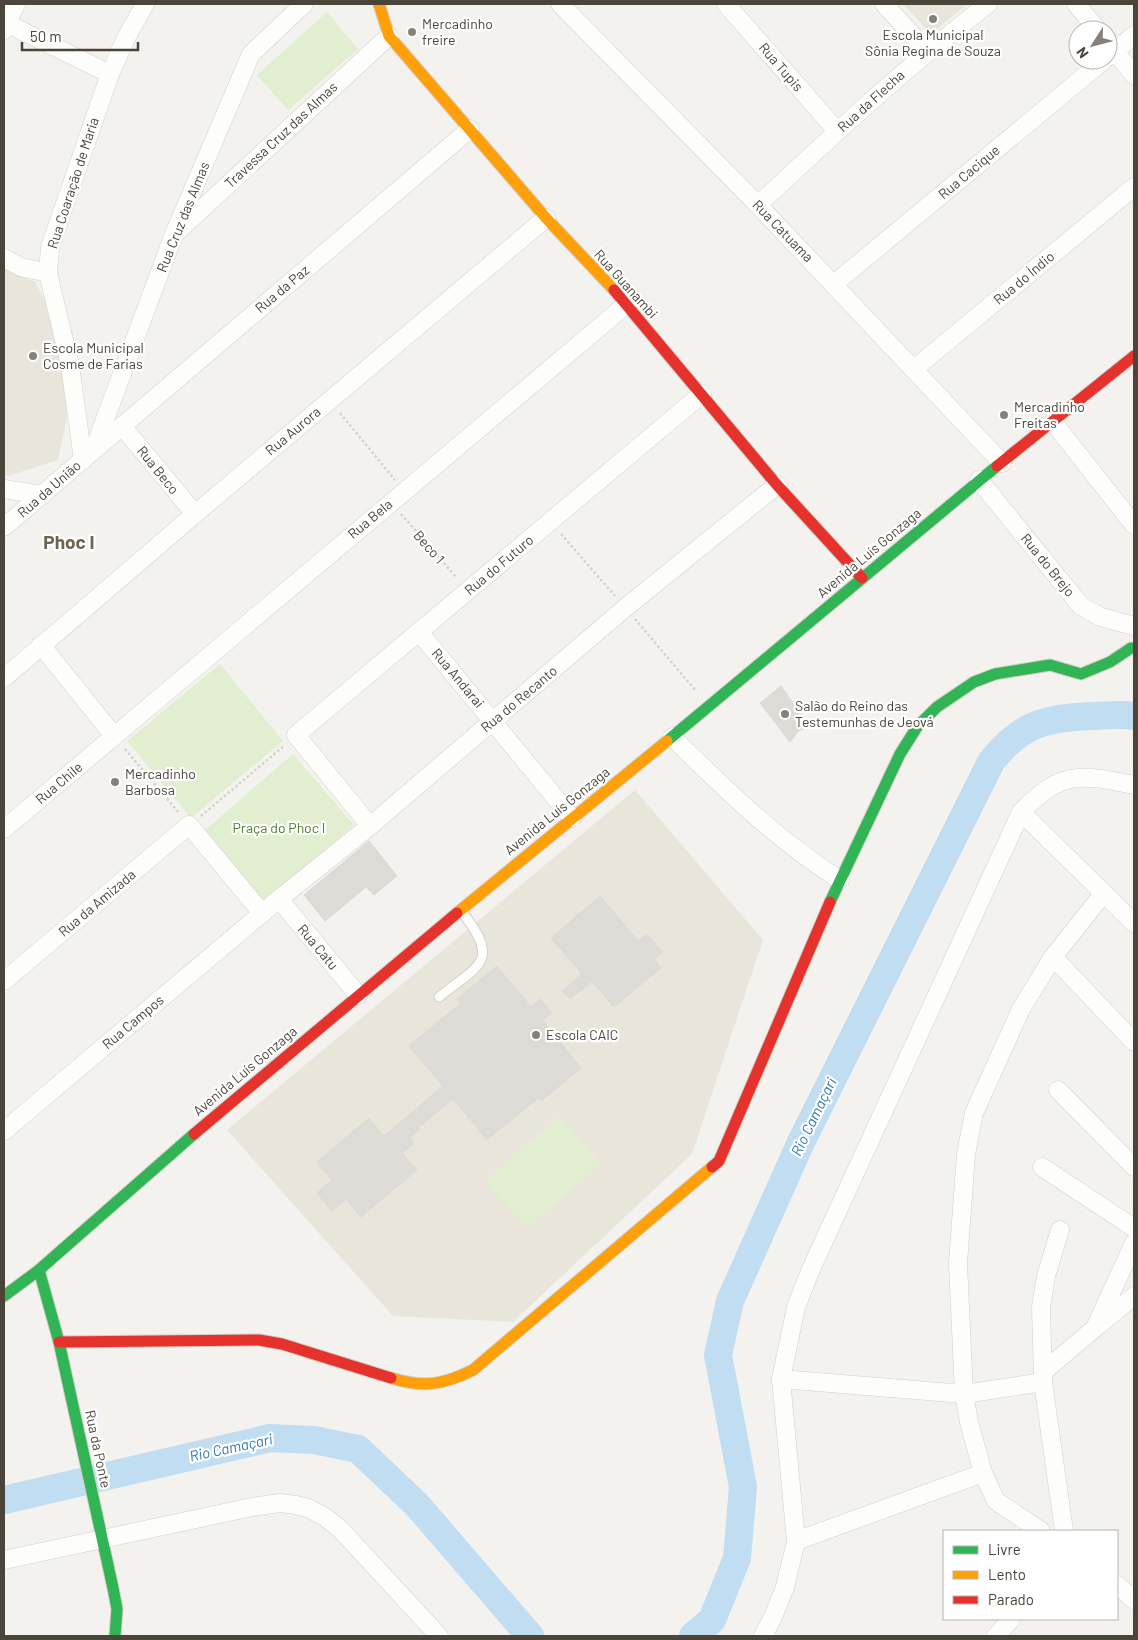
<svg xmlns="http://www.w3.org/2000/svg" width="1138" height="1640" viewBox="0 0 1138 1640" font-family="Barlow,sans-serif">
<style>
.education{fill:#eae5da}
.green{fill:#e1eecf}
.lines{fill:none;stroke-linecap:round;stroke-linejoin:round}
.river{stroke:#c0ddf1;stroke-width:28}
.building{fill:#dedbd6;stroke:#dcd9d4}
.lane-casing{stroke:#d2d0cb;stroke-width:11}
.street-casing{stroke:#d2d0cb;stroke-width:19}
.fast-casing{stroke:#d3cfc5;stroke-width:13}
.slow-casing{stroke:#d3cfc5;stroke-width:13}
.jam-casing{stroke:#d3cfc5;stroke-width:13}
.path{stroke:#d3d2cc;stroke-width:2.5;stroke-dasharray:2.5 2.5;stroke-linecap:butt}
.lane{stroke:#fdfdfc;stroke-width:9}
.street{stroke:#fdfdfc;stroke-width:18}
.fast{stroke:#30b455;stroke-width:11}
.slow{stroke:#ff9f0a;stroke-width:11}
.jam{stroke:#e5322d;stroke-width:11}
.poi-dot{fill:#868178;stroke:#fff;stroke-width:2}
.labels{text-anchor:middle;stroke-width:4.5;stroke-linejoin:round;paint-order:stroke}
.poi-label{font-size:14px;fill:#4b4439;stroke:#fff;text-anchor:start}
.street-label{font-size:14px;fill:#4b4439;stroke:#fff}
.park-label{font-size:14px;fill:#4a7f2a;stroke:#fff}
.water-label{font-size:15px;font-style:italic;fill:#2e7ab2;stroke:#fff}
.district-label{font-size:19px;font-weight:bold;fill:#6e6250;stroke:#fff}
</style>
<rect width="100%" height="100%" fill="#f4f2ee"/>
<g class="education">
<polygon points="903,4 967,4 931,34"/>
<polygon points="4,269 35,282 52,314 71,398 58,460 8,476 4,475"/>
<polygon points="635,790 763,940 692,1154 513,1322 393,1316 227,1130"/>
</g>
<g class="green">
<polygon points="327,12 358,49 288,110 257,75"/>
<polygon points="220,664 283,741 191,818 127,741"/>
<polygon points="293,754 354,825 263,903 203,832"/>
<polygon points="559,1116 601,1164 527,1228 485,1180"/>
</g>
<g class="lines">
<g class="river">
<polyline points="4,1500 270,1438 314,1440 358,1449 417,1505 530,1636"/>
<path d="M693,1636L712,1620L737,1558L743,1487L718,1355L730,1301L801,1142L991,762C1021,723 1048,717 1096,716C1108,715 1122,714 1134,716"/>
</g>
</g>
<g class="building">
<polygon points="781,686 809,726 798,731 790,742 760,703"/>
<polygon points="369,841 397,876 374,895 366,887 325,921 304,895"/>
<polygon points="600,896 638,941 647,934 662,952 654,959 661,968 614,1007 592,981 570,999 562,991 582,974 551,938"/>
<polygon points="497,966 531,1007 540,999 552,1013 543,1021 581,1068 541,1101 538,1098 487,1140 453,1099 418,1128 419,1130 410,1138 414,1144 402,1153 417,1170 361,1217 346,1199 332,1211 317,1193 332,1180 317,1162 369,1118 384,1136 443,1086 409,1046 461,1003 457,999"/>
</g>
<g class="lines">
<defs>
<path id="lane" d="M439,997C480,964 501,962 462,912"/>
<g id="street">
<polyline points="560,4 758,205 1002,463"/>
<polyline points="726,4 837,131"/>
<polyline points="884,4 927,51"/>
<polyline points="1076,4 1098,30"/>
<polyline points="6,23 110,74"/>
<polyline points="4,30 16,4"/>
<polyline points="1108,43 1134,75"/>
<polyline points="1108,57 1134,35"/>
<path d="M758,205C833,135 907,66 988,4"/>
<polyline points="178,231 389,36"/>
<polyline points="4,258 21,267 48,273"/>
<polyline points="834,284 1104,60"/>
<polyline points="914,369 1134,187"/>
<polyline points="1053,422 1134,525"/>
<polyline points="122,426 195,514"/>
<polyline points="94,449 174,234 251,54 304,4"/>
<polyline points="83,460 70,365 48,273 50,247 110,74 126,38 145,4"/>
<polyline points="979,480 1081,606 1101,617 1134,626"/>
<polyline points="4,489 42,495"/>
<polyline points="4,527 470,129"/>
<polyline points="419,632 572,818"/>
<polyline points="41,645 114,736"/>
<polyline points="4,678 195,514 546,218"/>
<path d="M672,737C725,789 777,840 840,880"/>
<polyline points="1021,812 1134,923"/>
<polyline points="370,826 296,735 702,394"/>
<polyline points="4,829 627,304"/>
<polyline points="279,899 358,995"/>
<polyline points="1053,957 1134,1042"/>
<polyline points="4,981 189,825 262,913"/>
<polyline points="1058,1090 1134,1167"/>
<polyline points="4,1131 279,899 370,826 625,608 777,485"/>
<polyline points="1042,1167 1134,1228"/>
<polyline points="1060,1230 1046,1276 1041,1307 1043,1382 1064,1531"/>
<polyline points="1100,1324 1134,1296"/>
<polyline points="1043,1372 1095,1328 1134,1243"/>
<polyline points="781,1379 964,1394 1043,1382"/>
<polyline points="1041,1531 996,1501 983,1473 969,1422 964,1394 958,1263 966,1154 974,1113 1021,1009 1053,957 1103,894"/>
<polyline points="796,1541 983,1473"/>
<polyline points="4,1560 252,1507 280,1503 296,1505 308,1508 325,1517 340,1529 439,1636"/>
<polyline points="1117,1585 1134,1600"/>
<path d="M763,1636L773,1617L785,1587L796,1541L781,1379L796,1307L811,1269L1021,812C1062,770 1080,774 1134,785"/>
<polyline points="996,1636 1011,1619"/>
</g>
<g id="fast">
<polyline points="667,741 997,466"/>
<polyline points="830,902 900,754 917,727 937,707 974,682 995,674 1050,665 1081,674 1110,662 1131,648"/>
<polyline points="39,1270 59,1342 113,1588 117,1609 115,1636"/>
<polyline points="4,1296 39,1270 194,1134"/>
</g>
<g id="slow">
<polyline points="379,4 389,36 546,218 614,290"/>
<polyline points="457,913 667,741"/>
<path d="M391,1378C423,1388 443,1385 473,1370L712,1167"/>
</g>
<g id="jam">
<polyline points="614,290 777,485 862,578"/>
<polyline points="997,466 1134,356"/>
<polyline points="194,1134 457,913"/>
<polyline points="712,1167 719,1161 830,902"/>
<polyline points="59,1342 259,1340 282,1344 391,1378"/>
</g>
</defs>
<use href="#lane" class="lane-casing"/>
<use href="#street" class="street-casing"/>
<use href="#fast" class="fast-casing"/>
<use href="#slow" class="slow-casing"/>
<use href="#jam" class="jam-casing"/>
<g class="path">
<polyline points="340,413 395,480"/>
<polyline points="401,514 457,578"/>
<polyline points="561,534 615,596"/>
<polyline points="635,619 696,691"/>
<polyline points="125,749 179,813"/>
<polyline points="201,816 285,745"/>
</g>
<use href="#lane" class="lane"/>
<use href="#street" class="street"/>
<use href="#fast" class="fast"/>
<use href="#slow" class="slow"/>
<use href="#jam" class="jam"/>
</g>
<g class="poi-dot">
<circle cx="933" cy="19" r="5"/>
<circle cx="412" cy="32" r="5"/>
<circle cx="33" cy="356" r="5"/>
<circle cx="1004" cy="415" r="5"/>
<circle cx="785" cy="714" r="5"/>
<circle cx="115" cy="782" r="5"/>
<circle cx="536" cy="1035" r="5"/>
</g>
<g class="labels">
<g class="poi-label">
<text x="422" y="29">Mercadinho<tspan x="422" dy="16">freire</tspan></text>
<text x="933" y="40" text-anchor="middle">Escola Municipal<tspan x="933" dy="16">Sônia Regina de Souza</tspan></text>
<text x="43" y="353">Escola Municipal<tspan x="43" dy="16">Cosme de Farias</tspan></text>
<text x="1014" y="412">Mercadinho<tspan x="1014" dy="16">Freitas</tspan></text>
<text x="795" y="711">Salão do Reino das<tspan x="795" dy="16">Testemunhas de Jeová</tspan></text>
<text x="125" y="779">Mercadinho<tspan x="125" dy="16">Barbosa</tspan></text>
<text x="546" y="1040">Escola CAIC</text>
</g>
<g class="street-label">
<text transform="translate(781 67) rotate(49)" y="5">Rua Tupis</text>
<text transform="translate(871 101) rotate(-42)" y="5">Rua da Flecha</text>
<text transform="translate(281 135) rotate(-43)" y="5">Travessa Cruz das Almas</text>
<text transform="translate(969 172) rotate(-40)" y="5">Rua Cacique</text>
<text transform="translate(73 183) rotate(-72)" y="5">Rua Coaração de Maria</text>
<text transform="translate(183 217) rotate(-68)" y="5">Rua Cruz das Almas</text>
<text transform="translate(783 231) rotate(46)" y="5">Rua Catuama</text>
<text transform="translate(1024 278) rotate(-40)" y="5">Rua do Índio</text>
<text transform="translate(626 284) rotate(48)" y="5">Rua Guanambi</text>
<text transform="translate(282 289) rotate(-40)" y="5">Rua da Paz</text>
<text transform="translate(293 431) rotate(-40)" y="5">Rua Aurora</text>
<text transform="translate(158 470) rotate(51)" y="5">Rua Beco</text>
<text transform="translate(49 489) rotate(-41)" y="5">Rua da União</text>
<text transform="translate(370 519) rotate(-40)" y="5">Rua Bela</text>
<text transform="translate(429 547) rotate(49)" y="5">Beco 1</text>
<text transform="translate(869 553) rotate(-40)" y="5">Avenida Luís Gonzaga</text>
<text transform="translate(499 565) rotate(-40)" y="5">Rua do Futuro</text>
<text transform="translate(1048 565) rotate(51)" y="5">Rua do Brejo</text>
<text transform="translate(458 678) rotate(50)" y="5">Rua Andarai</text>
<text transform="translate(519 699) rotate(-40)" y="5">Rua do Recanto</text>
<text transform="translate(59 783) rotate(-40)" y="5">Rua Chile</text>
<text transform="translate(557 811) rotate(-39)" y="5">Avenida Luís Gonzaga</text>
<text transform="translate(97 903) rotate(-40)" y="5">Rua da Amizada</text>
<text transform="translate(318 947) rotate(50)" y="5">Rua Catu</text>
<text transform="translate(133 1022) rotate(-40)" y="5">Rua Campos</text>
<text transform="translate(245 1071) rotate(-40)" y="5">Avenida Luís Gonzaga</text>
<text transform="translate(98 1449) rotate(78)" y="5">Rua da Ponte</text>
</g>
<g class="park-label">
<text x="279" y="833">Praça do Phoc I</text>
</g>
<g class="water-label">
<text transform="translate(814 1117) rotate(-64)" y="5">Rio Camaçari</text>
<text transform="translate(231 1448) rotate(-12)" y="5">Rio Camaçari</text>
</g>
<g class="district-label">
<text x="69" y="549">Phoc I</text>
</g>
</g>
<rect width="1138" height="1640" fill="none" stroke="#4b4439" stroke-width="10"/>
<rect x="943" y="1530" width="175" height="90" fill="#ffffff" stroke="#b7b4b0"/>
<rect x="953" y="1546" width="25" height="8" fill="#30b455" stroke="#b7b4b0"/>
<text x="988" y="1555" font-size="15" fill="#4b4439">Livre</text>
<rect x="953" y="1571" width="25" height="8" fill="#ff9f0a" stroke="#b7b4b0"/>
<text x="988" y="1580" font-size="15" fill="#4b4439">Lento</text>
<rect x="953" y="1596" width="25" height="8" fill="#e5322d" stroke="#b7b4b0"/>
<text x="988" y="1605" font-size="15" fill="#4b4439">Parado</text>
<g transform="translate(1093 45) rotate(234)"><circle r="24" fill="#ffffff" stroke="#b7b4b0"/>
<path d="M0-4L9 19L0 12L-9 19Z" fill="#868178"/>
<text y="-8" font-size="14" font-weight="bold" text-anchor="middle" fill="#4b4439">N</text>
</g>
<path d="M22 42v8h116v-8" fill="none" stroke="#4b4439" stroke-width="2.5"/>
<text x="30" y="42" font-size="15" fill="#4b4439" stroke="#ffffff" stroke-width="4" paint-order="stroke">50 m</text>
</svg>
